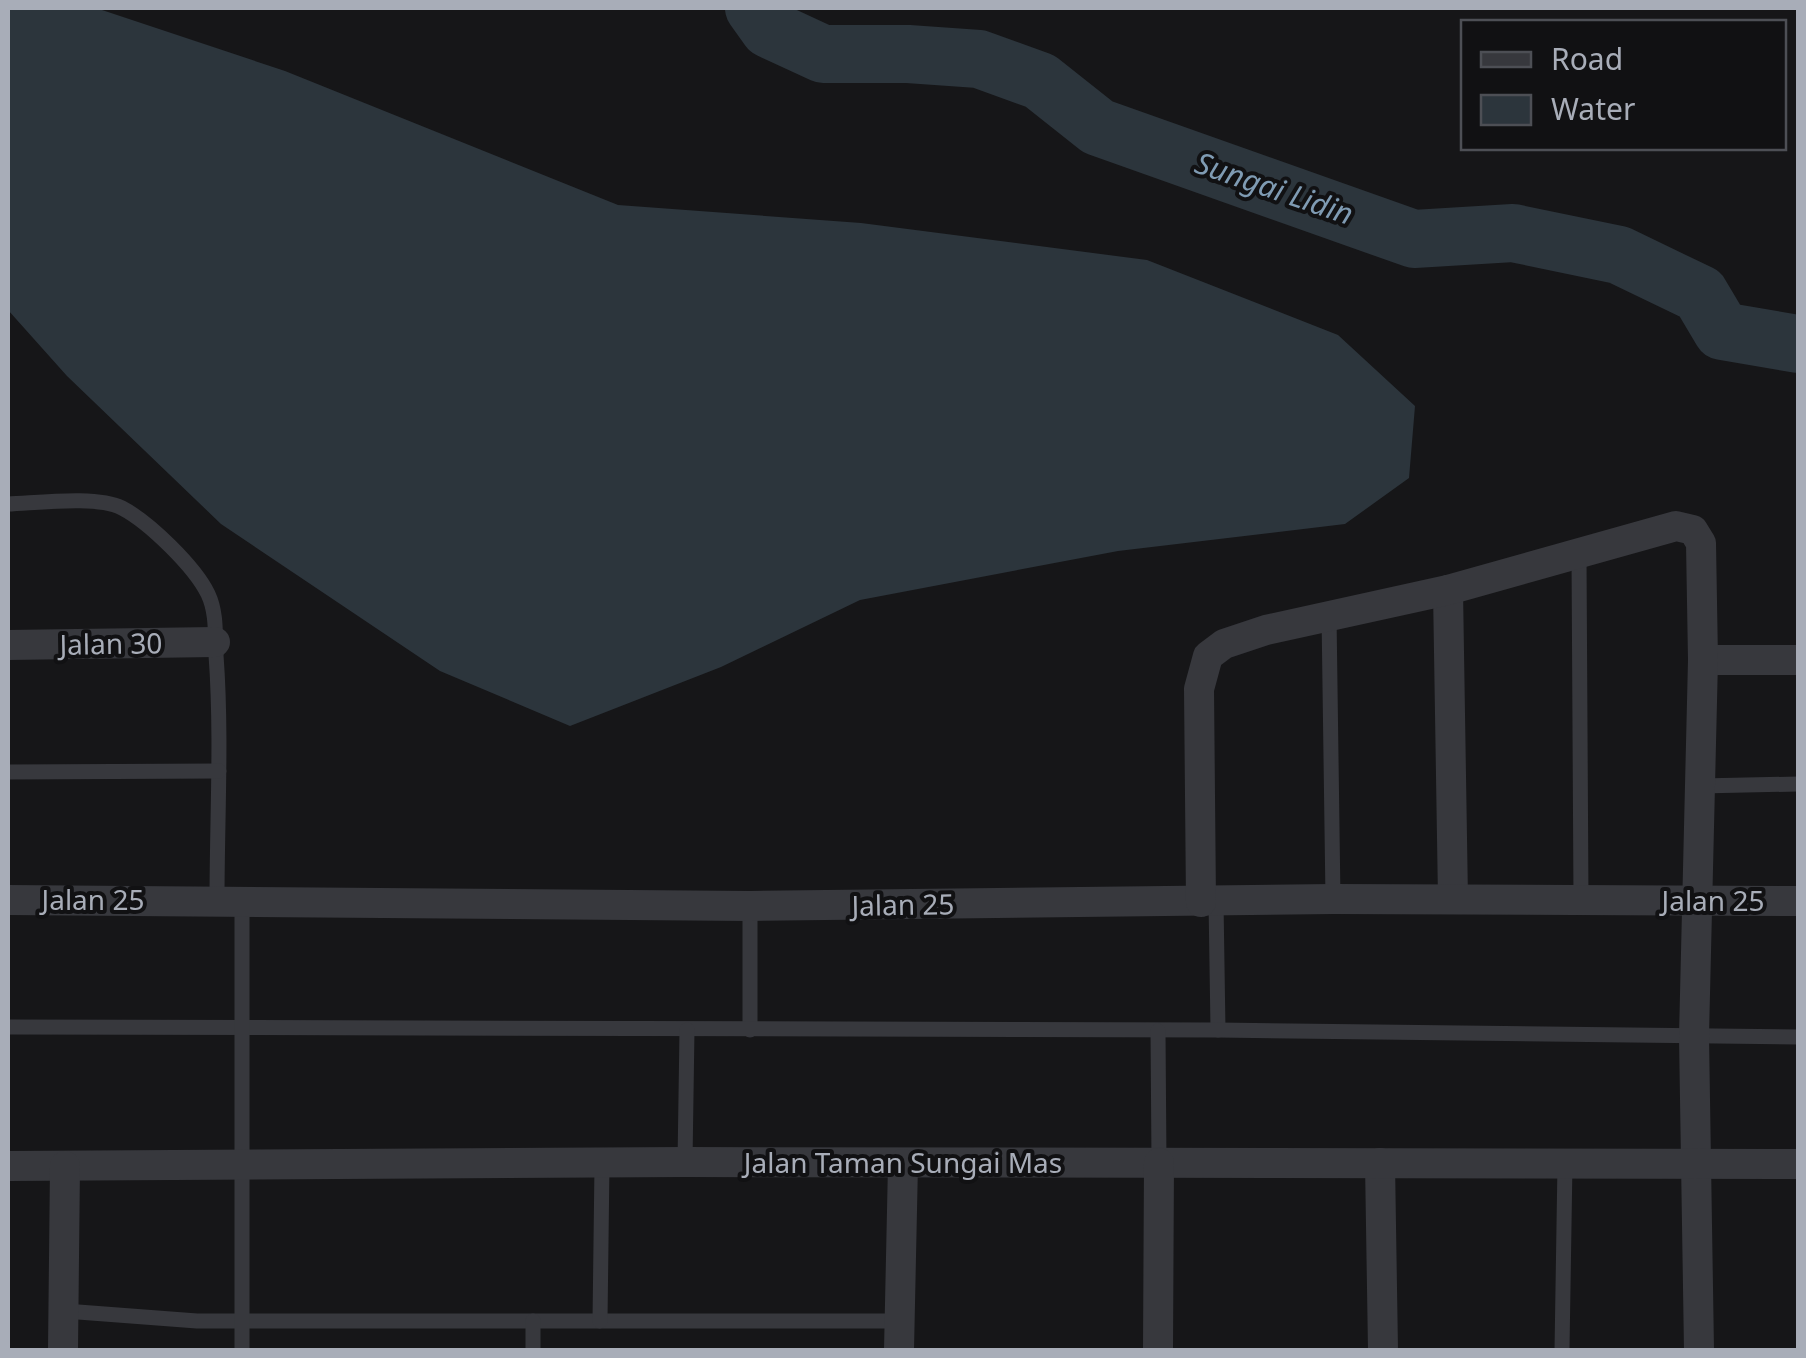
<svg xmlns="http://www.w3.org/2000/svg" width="1806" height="1358" viewBox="0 0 1806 1358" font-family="'Noto Sans',sans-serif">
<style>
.water{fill:#2c353c}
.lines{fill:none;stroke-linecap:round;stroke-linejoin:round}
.river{stroke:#2c353c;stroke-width:58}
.lane{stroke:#37383d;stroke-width:15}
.street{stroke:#37383d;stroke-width:30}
.labels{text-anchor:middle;stroke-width:8;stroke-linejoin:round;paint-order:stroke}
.street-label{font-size:28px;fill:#a8adb8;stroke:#111113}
.water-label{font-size:30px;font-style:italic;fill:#7f9bb3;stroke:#111113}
</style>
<rect width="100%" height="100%" fill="#161618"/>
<polygon class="water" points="8,8 96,8 285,71 618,205 861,223 1147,260 1338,335 1415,406 1409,478 1345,524 1118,551 860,600 721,667 570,726 440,671 221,524 67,376 8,310"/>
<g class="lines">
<polyline class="river" points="754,8 769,29 823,54 908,54 979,59 1040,81 1098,127 1414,239 1513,233 1619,255 1700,294 1722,331 1798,344"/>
<g class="lane">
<path d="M8,504C37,503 97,495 122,508C149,522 195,567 208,594C217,613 215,635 216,655C222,736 217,818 217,900"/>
<polyline points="1579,556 1581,900"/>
<polyline points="1329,615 1333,899"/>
<polyline points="8,772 219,771"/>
<polyline points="1700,786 1798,784"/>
<polyline points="1216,901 1218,1030"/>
<polyline points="750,906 750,1030"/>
<polyline points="8,1027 1218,1030 1798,1037"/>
<polyline points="1158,1031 1159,1163"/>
<polyline points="685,1162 687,1030"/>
<polyline points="65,1311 197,1321 900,1321"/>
<polyline points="600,1321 602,1164"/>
<polyline points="242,1350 242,900"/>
<polyline points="533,1350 533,1321"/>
<polyline points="1562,1350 1565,1163"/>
</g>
<g class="street">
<polyline points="1448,590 1453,899"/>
<polyline points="8,645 215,642"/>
<polyline points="1703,660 1798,660"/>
<polyline points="8,900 750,906 1333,899 1798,901"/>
<polyline points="1201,902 1199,689 1208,656 1224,644 1266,630 1448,590 1676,526 1693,530 1701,543 1703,660 1694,1036 1699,1350"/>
<polyline points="1380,1163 1383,1350"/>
<polyline points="8,1166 685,1162 1798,1164"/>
<polyline points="63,1350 65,1166"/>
<polyline points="899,1350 903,1164"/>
<polyline points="1158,1350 1159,1163"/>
</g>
</g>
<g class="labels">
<g class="street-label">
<text transform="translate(111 644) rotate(-1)" y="10">Jalan 30</text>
<text x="93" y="910">Jalan 25</text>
<text x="1713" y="911">Jalan 25</text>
<text transform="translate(903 905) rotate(-1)" y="10">Jalan 25</text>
<text x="903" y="1173">Jalan Taman Sungai Mas</text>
</g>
<g class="water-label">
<text transform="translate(1274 189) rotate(19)" y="10">Sungai Lidin</text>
</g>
</g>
<rect width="1806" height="1358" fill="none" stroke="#a8adb8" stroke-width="20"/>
<rect x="1461" y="20" width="325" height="130" fill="#111113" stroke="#4d4f55" stroke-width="2.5"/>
<rect x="1481" y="52" width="50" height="15" fill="#37383d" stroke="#4d4f55" stroke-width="2.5"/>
<text x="1551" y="70" font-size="30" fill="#a8adb8">Road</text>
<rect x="1481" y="95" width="50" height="30" fill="#2c353c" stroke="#4d4f55" stroke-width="2.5"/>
<text x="1551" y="120" font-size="30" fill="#a8adb8">Water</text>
</svg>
